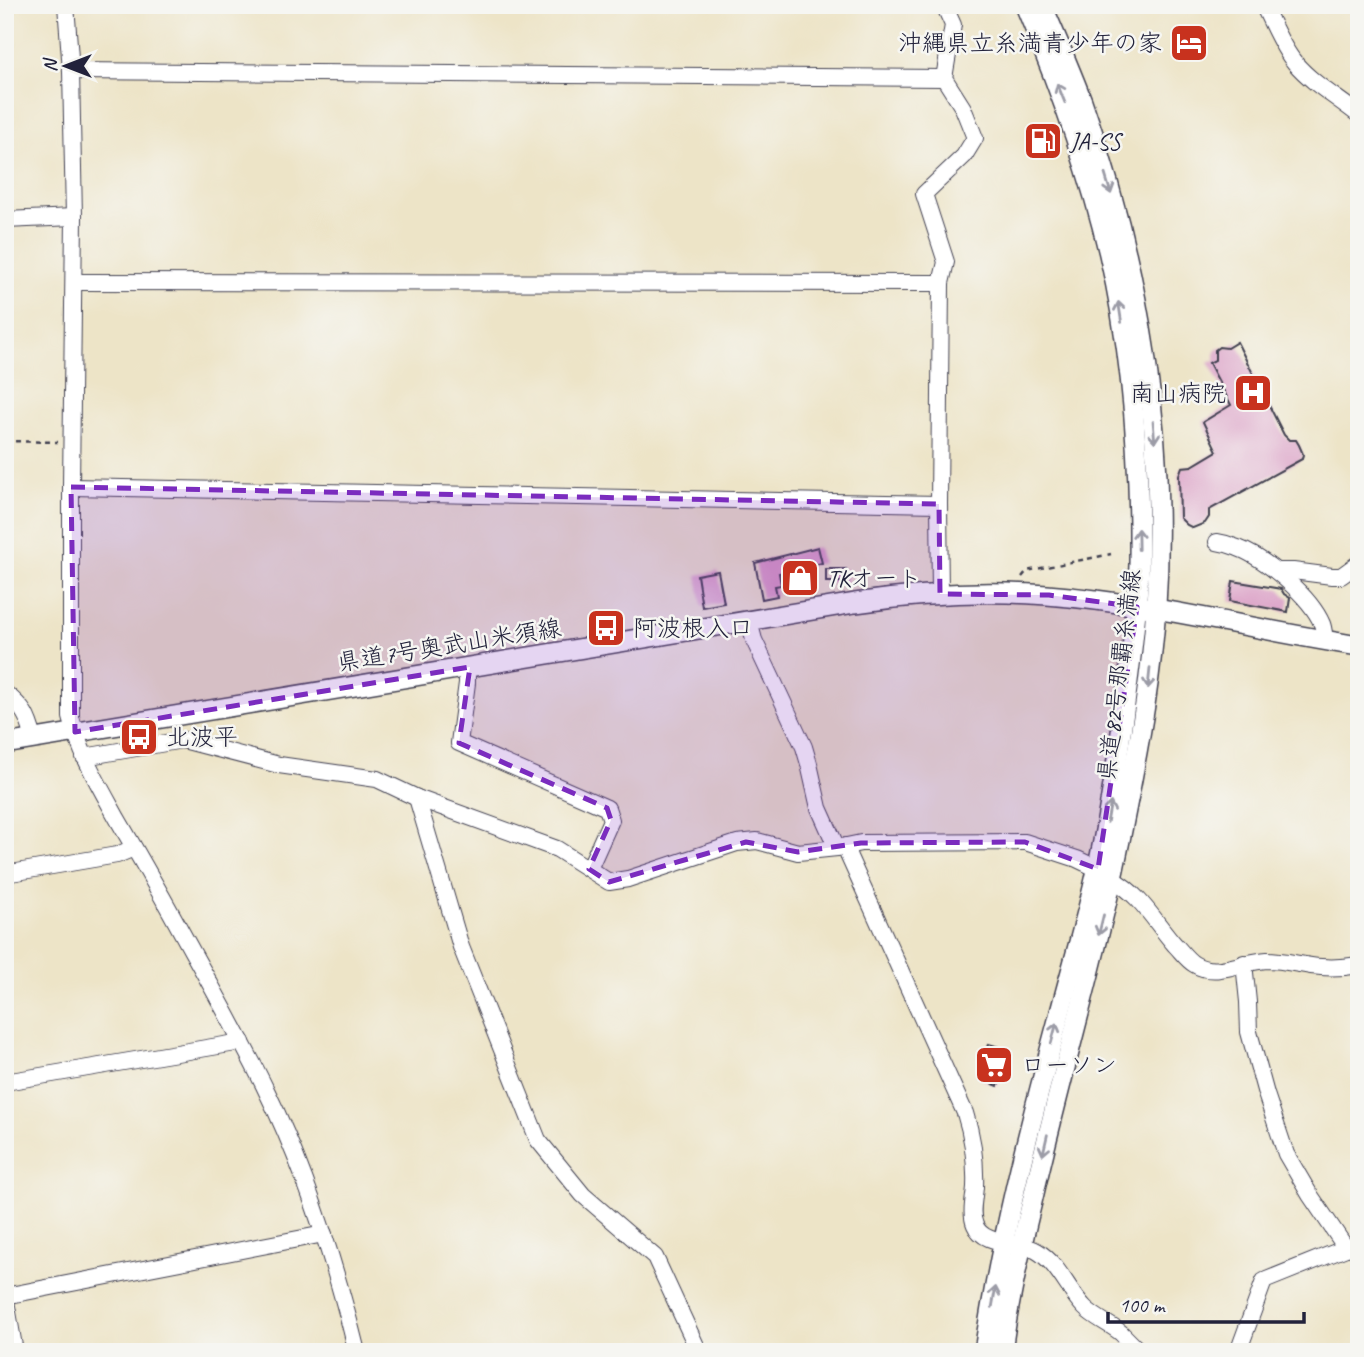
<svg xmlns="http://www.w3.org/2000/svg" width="1364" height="1357" viewBox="0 0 1364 1357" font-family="Caveat,'Klee One',sans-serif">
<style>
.building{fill:#da9dc5}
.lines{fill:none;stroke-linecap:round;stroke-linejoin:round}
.minor-casing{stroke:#403f50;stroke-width:18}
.major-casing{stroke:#403f50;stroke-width:22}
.path{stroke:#403f50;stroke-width:2.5;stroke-dasharray:5 5;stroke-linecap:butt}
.minor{stroke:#fff;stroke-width:16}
.major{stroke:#fff;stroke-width:19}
.oneway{stroke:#9c9ca7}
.marked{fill:#7b2cbf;fill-opacity:0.2;stroke:#7b2cbf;stroke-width:5;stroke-dasharray:14 9;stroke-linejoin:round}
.labels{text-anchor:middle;stroke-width:5;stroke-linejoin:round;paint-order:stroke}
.poi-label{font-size:24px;fill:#22223b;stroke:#f6f6f2;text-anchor:start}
.street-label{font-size:24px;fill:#22223b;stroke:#f6f6f2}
</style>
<rect width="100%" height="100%" fill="#f6f6f2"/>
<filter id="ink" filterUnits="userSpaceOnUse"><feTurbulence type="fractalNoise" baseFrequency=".0143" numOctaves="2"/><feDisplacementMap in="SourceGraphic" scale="14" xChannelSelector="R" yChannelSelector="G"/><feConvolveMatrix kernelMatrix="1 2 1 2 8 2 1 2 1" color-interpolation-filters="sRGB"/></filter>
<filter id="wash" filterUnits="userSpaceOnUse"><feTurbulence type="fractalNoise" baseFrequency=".00686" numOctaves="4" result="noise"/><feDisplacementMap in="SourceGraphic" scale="28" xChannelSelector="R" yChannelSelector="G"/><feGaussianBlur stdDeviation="1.57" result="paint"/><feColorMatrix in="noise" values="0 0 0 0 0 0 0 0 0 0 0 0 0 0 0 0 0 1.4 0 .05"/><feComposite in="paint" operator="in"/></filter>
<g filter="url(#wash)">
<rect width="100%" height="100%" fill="#ede4c7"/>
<g id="blocks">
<g class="building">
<polygon points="1237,342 1284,435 1289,440 1296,440 1299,445 1303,454 1302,459 1209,510 1209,517 1205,523 1193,528 1187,525 1180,518 1179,475 1182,467 1192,466 1217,451 1203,422 1231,405 1209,363 1215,360 1215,350 1219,347 1227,348"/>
<polygon points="818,547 822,563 779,573 781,585 775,586 777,596 762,599 755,563"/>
<rect x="826" y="569" width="20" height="13"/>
<polygon points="718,571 724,603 702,607 697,575"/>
<polygon points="1233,581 1281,589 1284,594 1290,598 1288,612 1230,601"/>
<polygon points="989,1044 1009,1050 998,1086 980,1079"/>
</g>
</g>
</g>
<g filter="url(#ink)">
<use href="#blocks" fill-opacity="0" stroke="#403f50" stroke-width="2"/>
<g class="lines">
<defs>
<g id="minor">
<path d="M66,5L71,71L74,217L71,487V717C80,754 99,785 117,818C139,856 161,894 182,933C211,986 241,1038 267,1092C307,1174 335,1263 357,1352"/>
<path d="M1263,5C1273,24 1281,46 1295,63C1313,84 1338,98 1359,115"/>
<polyline points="71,71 944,78"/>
<polyline points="5,220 74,217"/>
<polyline points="74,282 941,283"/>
<polyline points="71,487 939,504"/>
<path d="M1217,542C1224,543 1231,545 1238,548C1265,558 1311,597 1322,624C1324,629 1324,635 1325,640"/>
<polyline points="1276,571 1293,571 1332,576 1341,576 1359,563"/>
<polyline points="940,594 939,504 941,283 946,262 924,194 964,156 975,138 963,108 944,78 953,25 944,5"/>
<polyline points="749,621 754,640 804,747 809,764 819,808 837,848"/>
<polyline points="467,667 467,683 459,743 607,808 611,820 589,869"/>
<path d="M5,693C24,708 28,716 34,739"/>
<polyline points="84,757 183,740 279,765 377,779 417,798 557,849 609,882 628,879 737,843 757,841 798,852 837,848 861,843 1025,842 1077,859 1098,869"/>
<polyline points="417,798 461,947 538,1140 583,1195 655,1257 699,1352"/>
<path d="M846,846L849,857L965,1113C973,1138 976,1162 975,1187C974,1200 970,1213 975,1225C984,1247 1019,1240 1037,1251C1059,1264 1068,1291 1085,1308C1095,1318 1110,1324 1121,1333C1127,1339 1134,1346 1140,1352"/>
<polyline points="5,874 117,855 134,848"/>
<path d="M1112,879C1141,895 1154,921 1175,945C1181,951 1187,960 1194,964C1215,978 1244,961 1267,960C1286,960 1303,966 1321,967C1333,968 1347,967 1359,965"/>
<polyline points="1244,963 1248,1002 1249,1032 1266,1094 1286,1154 1310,1195 1346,1248"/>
<polyline points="5,1082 242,1042"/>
<polyline points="5,1295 15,1352"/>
<polyline points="5,1296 324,1234"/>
<polyline points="1238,1352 1264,1281 1346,1248 1359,1245"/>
</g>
<g id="major">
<path d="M5,744L855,603C918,594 983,590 1047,595C1152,603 1255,630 1359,646"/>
<path d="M984,1352C1000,1241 1029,1128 1058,1020C1071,969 1087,918 1098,866C1111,805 1120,743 1128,681C1133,643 1138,603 1139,564C1140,463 1132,352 1109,254C1089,168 1059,86 1025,5"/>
<path d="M1002,1352C1008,1302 1020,1251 1032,1202C1054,1105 1081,1010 1104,913C1113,877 1120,841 1127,805C1140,739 1152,672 1156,606C1167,436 1139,262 1082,101C1070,69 1056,37 1042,5"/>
</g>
</defs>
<use href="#minor" class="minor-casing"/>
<use href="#major" class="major-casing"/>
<g class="path">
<polyline points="5,441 58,442"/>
<polyline points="1022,577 1027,571 1111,554"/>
</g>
<use href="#minor" class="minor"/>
<use href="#major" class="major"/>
</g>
<defs><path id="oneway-shaft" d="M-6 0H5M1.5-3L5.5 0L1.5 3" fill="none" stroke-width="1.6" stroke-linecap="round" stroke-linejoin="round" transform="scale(1.75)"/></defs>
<g class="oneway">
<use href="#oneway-shaft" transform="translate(1061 93) rotate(-112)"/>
<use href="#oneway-shaft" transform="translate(1108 184) rotate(73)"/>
<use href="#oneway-shaft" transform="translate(1120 312) rotate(-99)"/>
<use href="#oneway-shaft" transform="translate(1154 432) rotate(85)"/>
<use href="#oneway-shaft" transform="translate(1138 539) rotate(-91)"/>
<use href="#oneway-shaft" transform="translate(1149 678) rotate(96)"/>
<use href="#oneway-shaft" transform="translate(1109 812) rotate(-80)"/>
<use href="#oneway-shaft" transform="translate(1101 925) rotate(104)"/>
<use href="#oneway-shaft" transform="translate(1054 1033) rotate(-75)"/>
<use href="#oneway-shaft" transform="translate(1045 1145) rotate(103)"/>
<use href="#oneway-shaft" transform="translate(994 1297) rotate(-80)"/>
</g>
</g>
<path class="marked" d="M71,487L939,504L940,594L1049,595L1137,607L1098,869L1025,842L861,843L798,852L746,842L609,882L589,869L611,820L607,808L459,743L470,667L75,732Z"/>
<defs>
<symbol id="hotel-square" viewBox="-11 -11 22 22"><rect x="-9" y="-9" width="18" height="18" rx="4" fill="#c8321e" stroke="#f6f6f2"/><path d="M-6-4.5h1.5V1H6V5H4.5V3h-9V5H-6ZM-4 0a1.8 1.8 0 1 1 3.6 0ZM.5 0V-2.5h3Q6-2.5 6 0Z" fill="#fff"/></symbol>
<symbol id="fuel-square" viewBox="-11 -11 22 22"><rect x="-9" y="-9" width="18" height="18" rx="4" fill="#c8321e" stroke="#f6f6f2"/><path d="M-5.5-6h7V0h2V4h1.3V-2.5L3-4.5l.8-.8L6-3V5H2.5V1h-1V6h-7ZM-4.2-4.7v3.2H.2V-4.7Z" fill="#fff"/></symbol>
<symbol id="hospital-square" viewBox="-11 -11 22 22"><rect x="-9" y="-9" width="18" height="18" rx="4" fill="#c8321e" stroke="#f6f6f2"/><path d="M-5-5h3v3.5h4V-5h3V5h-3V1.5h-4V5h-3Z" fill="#fff"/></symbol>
<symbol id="shop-square" viewBox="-11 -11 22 22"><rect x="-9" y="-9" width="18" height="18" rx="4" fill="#c8321e" stroke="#f6f6f2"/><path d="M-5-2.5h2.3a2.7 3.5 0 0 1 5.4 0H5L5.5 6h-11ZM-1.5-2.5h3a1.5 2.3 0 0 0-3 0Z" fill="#fff"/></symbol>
<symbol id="bus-square" viewBox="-11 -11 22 22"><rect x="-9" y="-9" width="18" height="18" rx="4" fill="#c8321e" stroke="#f6f6f2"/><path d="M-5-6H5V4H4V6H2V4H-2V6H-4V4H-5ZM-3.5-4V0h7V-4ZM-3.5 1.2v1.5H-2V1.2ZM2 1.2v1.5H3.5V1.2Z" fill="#fff"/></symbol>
<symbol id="supermarket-square" viewBox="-11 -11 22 22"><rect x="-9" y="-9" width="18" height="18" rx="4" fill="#c8321e" stroke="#f6f6f2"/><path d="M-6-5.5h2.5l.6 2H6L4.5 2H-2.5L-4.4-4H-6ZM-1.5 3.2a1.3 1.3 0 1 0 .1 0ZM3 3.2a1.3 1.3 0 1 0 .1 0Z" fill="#fff"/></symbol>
</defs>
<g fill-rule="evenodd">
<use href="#hotel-square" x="1167" y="21" width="44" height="44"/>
<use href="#fuel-square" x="1021" y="119" width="44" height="44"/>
<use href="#hospital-square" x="1231" y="371" width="44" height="44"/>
<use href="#shop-square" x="778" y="556" width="44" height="44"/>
<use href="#bus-square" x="584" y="606" width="44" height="44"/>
<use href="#bus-square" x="117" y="715" width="44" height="44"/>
<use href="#supermarket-square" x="972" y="1043" width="44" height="44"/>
</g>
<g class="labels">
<g class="poi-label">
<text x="1162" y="51" text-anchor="end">沖縄県立糸満青少年の家</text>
<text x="1070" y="149">JA-SS</text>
<text x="1226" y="401" text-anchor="end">南山病院</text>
<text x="827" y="586">TKオート</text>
<text x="633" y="636">阿波根入口</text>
<text x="166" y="745">北波平</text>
<text x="1021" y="1073">ローソン</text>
</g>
<g class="street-label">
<text transform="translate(449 645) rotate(-9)" y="8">県道7号奥武山米須線</text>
<text transform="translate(1119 675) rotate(-83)" y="8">県道82号那覇糸満線</text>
</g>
</g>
<rect width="1364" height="1357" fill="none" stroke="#f6f6f2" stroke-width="28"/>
<g transform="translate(66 66) rotate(270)" stroke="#f6f6f2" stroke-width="5" paint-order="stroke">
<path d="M0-5L12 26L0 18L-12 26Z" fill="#22223b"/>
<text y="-10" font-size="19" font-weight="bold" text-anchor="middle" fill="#22223b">N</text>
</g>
<path d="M1108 1312v10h196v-10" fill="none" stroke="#22223b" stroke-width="3.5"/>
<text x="1119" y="1312" font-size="21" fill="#22223b" stroke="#f6f6f2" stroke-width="5" paint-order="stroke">100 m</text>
</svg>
